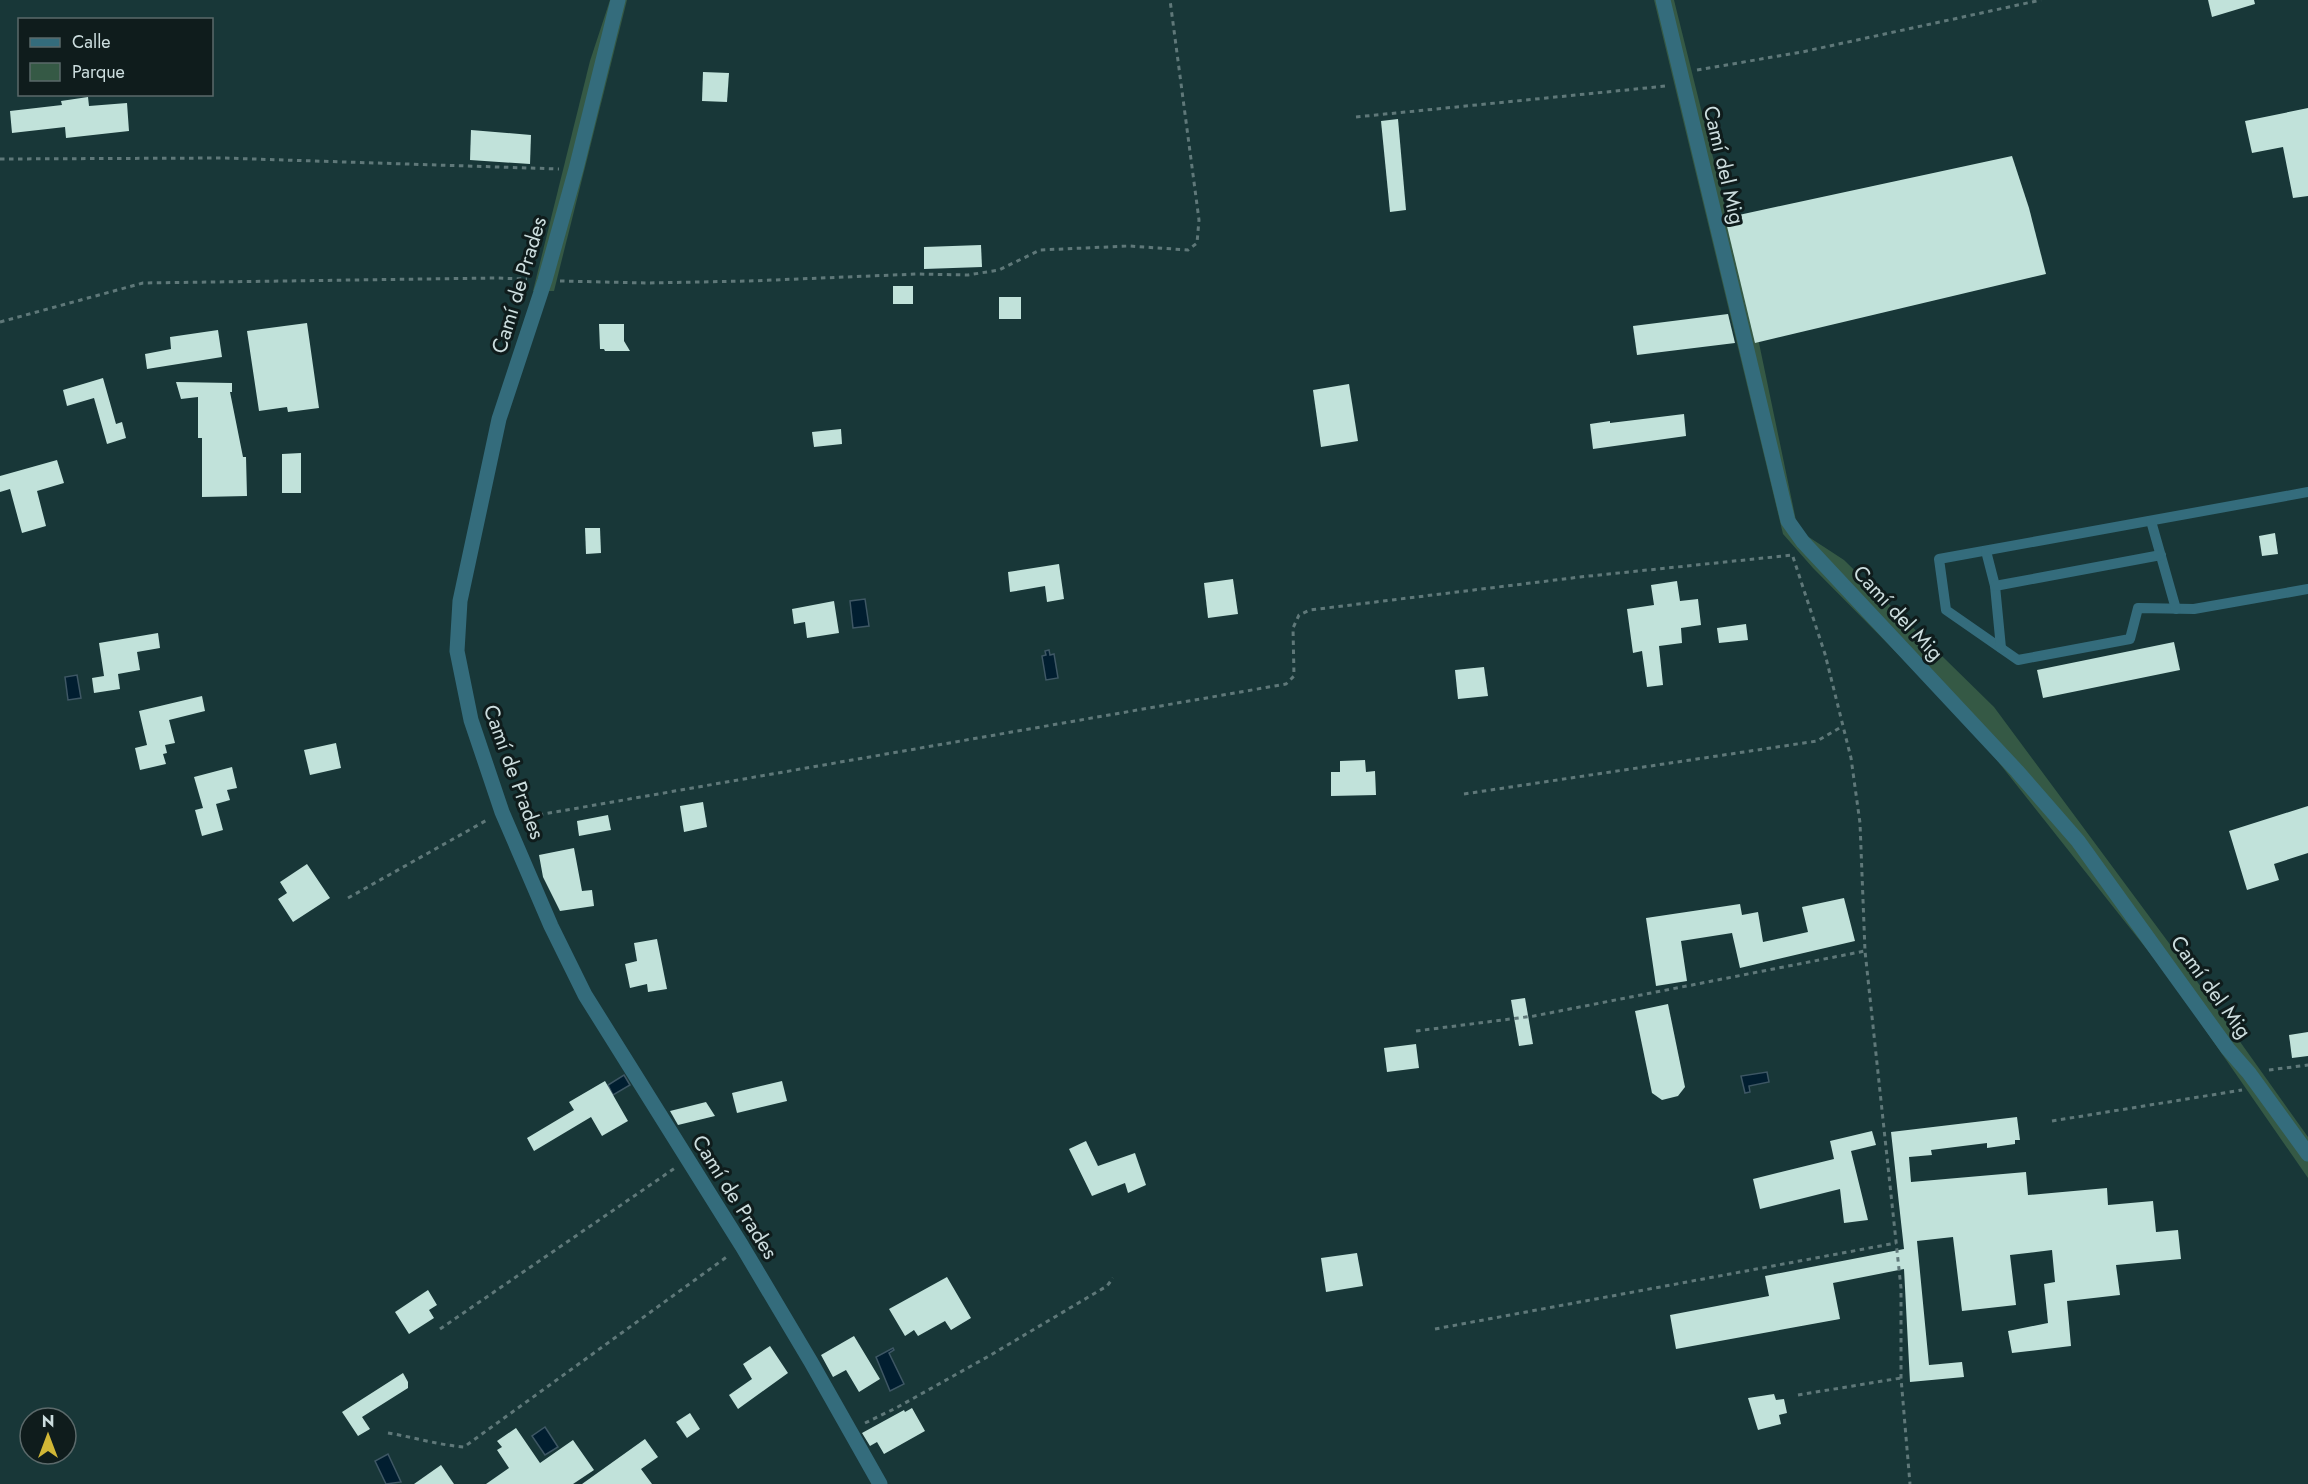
<svg xmlns="http://www.w3.org/2000/svg" width="2308" height="1484" viewBox="0 0 2308 1484" font-family="Jost,sans-serif">
<style>
.green{fill:#355945}
.water{fill:#011e30;stroke:#3e5764;stroke-width:1.5}
.building{fill:#c1e2da}
.lines{fill:none;stroke-linecap:round;stroke-linejoin:round}
.path{stroke:#5f7879;stroke-width:3;stroke-dasharray:4.5 4.5;stroke-linecap:butt}
.lane{stroke:#346c7c;stroke-width:10}
.street{stroke:#346c7c;stroke-width:15}
.labels{text-anchor:middle;stroke-width:6;stroke-linejoin:round;paint-order:stroke}
.street-label{font-size:21px;fill:#ccddde;stroke:#0f1c1c}
</style>
<rect width="100%" height="100%" fill="#183738"/>
<g class="green">
<polygon points="610,0 627,0 554,291 533,291 590,61"/>
<polygon points="1654,0 1674,0 1759,343 1798,530 1844,560 1994,707 2186,966 2308,1137 2308,1178 2168,976 1973,730 1813,568 1783,534"/>
</g>
<g class="water">
<polygon points="865,599 869,626 853,628 850,601"/>
<polygon points="1049,650 1050,655 1054,654 1058,678 1046,680 1042,656 1046,655 1045,651"/>
<polygon points="77,675 81,698 68,700 65,677"/>
<polygon points="1767,1072 1769,1082 1749,1086 1750,1092 1745,1093 1741,1076"/>
<polygon points="624,1075 630,1085 613,1095 608,1085"/>
<polygon points="893,1348 894,1350 889,1353 904,1384 890,1391 876,1357"/>
<polygon points="545,1427 558,1447 545,1455 532,1436"/>
<polygon points="388,1454 401,1482 386,1484 375,1461"/>
</g>
<g class="building">
<polygon points="2208,0 2254,0 2255,4 2212,17"/>
<polygon points="703,72 729,73 727,102 702,101"/>
<polygon points="88,97 89,106 127,103 129,131 66,138 65,127 12,133 10,111 62,105 61,101"/>
<polygon points="2308,108 2308,196 2293,198 2283,147 2252,153 2245,121"/>
<polygon points="1398,119 1406,210 1390,212 1381,121"/>
<polygon points="471,130 531,135 530,164 470,160"/>
<polygon points="2012,156 2029,208 2046,274 1755,343 1725,218"/>
<polygon points="981,245 982,267 924,269 924,247"/>
<rect x="893" y="286" width="20" height="18"/>
<rect x="999" y="297" width="22" height="22"/>
<polygon points="1728,314 1735,343 1637,355 1633,326"/>
<polygon points="307,323 319,408 288,412 287,407 259,411 247,331"/>
<polygon points="599,324 624,324 624,341 630,351 605,351 604,349 600,349"/>
<polygon points="218,330 222,357 147,369 145,354 171,349 170,337"/>
<polygon points="103,378 116,424 122,422 126,438 107,444 94,398 67,406 63,390"/>
<polygon points="176,382 232,383 232,392 230,392 243,457 246,457 247,496 202,497 202,438 198,438 198,397 181,399"/>
<polygon points="1349,384 1358,441 1321,447 1313,390"/>
<polygon points="1684,414 1686,436 1593,449 1590,424 1610,421 1610,423"/>
<polygon points="841,429 842,444 814,447 812,432"/>
<polygon points="301,453 301,493 282,493 282,454"/>
<polygon points="57,460 64,483 37,491 46,526 22,533 10,489 0,492 0,476"/>
<polygon points="585,528 600,528 601,553 586,554"/>
<polygon points="2275,533 2278,554 2262,556 2259,536"/>
<polygon points="1059,564 1064,599 1047,602 1045,586 1010,592 1008,572"/>
<polygon points="1233,579 1238,614 1208,618 1204,583"/>
<polygon points="1677,581 1680,601 1698,599 1701,625 1681,628 1682,643 1659,646 1663,685 1647,687 1642,651 1633,653 1627,609 1654,605 1651,585"/>
<polygon points="834,601 839,633 807,638 805,622 794,624 792,609"/>
<polygon points="1746,624 1748,640 1719,643 1717,628"/>
<polygon points="158,633 160,648 137,652 140,670 118,674 120,689 94,693 92,678 104,676 99,643"/>
<polygon points="2174,642 2180,670 2043,698 2037,670"/>
<polygon points="1484,667 1488,696 1458,699 1455,670"/>
<polygon points="202,696 205,711 169,720 175,743 165,745 167,753 163,754 166,764 140,770 135,748 147,745 139,711"/>
<polygon points="336,743 341,768 310,775 304,750"/>
<polygon points="1365,760 1366,772 1375,771 1376,795 1331,796 1331,772 1340,772 1340,761"/>
<polygon points="232,767 237,788 227,790 230,800 216,804 223,830 202,836 195,810 203,808 194,777"/>
<polygon points="703,802 707,827 684,832 680,806"/>
<polygon points="2308,806 2308,853 2274,864 2279,880 2247,890 2229,831"/>
<polygon points="608,815 611,830 579,836 577,821"/>
<polygon points="574,848 582,891 592,890 594,906 560,911 543,877 539,855"/>
<polygon points="307,864 330,898 293,922 278,899 287,893 280,882"/>
<polygon points="1844,898 1855,941 1740,968 1732,933 1681,941 1687,981 1656,986 1646,918 1740,904 1742,915 1758,912 1763,942 1808,932 1802,907"/>
<polygon points="657,939 667,989 648,992 647,984 630,988 625,964 637,961 634,943"/>
<polygon points="1525,998 1533,1044 1519,1046 1511,1000"/>
<polygon points="1668,1004 1685,1087 1678,1096 1662,1100 1652,1093 1635,1011"/>
<polygon points="2308,1032 2308,1056 2292,1058 2289,1035"/>
<polygon points="1416,1044 1419,1068 1387,1072 1384,1048"/>
<polygon points="605,1081 628,1121 602,1136 591,1117 534,1151 527,1138 574,1110 569,1102"/>
<polygon points="782,1081 787,1101 737,1113 732,1093"/>
<polygon points="706,1102 715,1116 678,1125 670,1111"/>
<polygon points="2017,1117 2020,1140 2015,1140 2015,1144 1987,1148 1987,1143 1931,1150 1932,1155 1909,1157 1911,1182 2026,1172 2028,1195 2107,1188 2108,1205 2153,1201 2156,1232 2178,1230 2181,1259 2116,1265 2120,1295 2067,1301 2071,1346 2012,1353 2008,1331 2048,1323 2044,1284 2055,1282 2052,1250 2010,1255 2016,1305 1962,1311 1953,1237 1917,1241 1929,1365 1962,1362 1964,1377 1910,1382 1904,1269 1833,1283 1840,1319 1676,1349 1670,1315 1769,1296 1765,1276 1904,1249 1891,1132"/>
<polygon points="1872,1131 1876,1145 1851,1151 1868,1220 1844,1223 1840,1189 1760,1209 1753,1179 1834,1159 1830,1141"/>
<polygon points="1086,1141 1098,1166 1135,1153 1146,1185 1128,1193 1125,1183 1092,1196 1069,1149"/>
<polygon points="1357,1253 1363,1286 1326,1292 1321,1258"/>
<polygon points="947,1277 971,1318 951,1330 945,1321 918,1336 914,1330 905,1336 889,1309"/>
<polygon points="428,1290 437,1305 429,1310 434,1318 409,1334 395,1312"/>
<polygon points="854,1336 880,1379 859,1392 846,1370 833,1377 821,1355"/>
<polygon points="770,1346 788,1373 738,1409 729,1395 752,1379 743,1364"/>
<polygon points="403,1373 408,1382 408,1388 362,1417 370,1429 358,1436 342,1412"/>
<polygon points="1774,1394 1776,1400 1784,1399 1787,1413 1779,1415 1781,1424 1758,1430 1748,1398"/>
<polygon points="912,1408 925,1431 884,1454 877,1442 870,1446 862,1433 904,1410 905,1412"/>
<polygon points="690,1413 700,1429 687,1438 676,1422"/>
<polygon points="516,1428 540,1463 573,1440 594,1470 573,1484 486,1484 509,1468 497,1450 502,1447 497,1441"/>
<polygon points="645,1439 658,1457 641,1469 652,1484 582,1484"/>
<polygon points="441,1465 454,1484 414,1484"/>
</g>
<g class="lines">
<g class="path">
<polyline points="1697,70 1802,52 2041,0"/>
<polyline points="1356,117 1666,86"/>
<polyline points="0,159 223,158 559,169"/>
<polyline points="560,281 647,283 749,281 918,274 968,275 999,270 1040,250 1129,246 1188,250 1197,243 1199,220 1170,0"/>
<polyline points="0,322 143,283 495,278 527,279"/>
<polyline points="1793,557 1825,654 1851,758 1860,823 1865,951 1901,1288 1901,1378 1910,1484"/>
<polyline points="1464,794 1817,741 1843,726"/>
<polyline points="521,818 1286,684 1294,676 1293,628 1299,615 1310,610 1580,577 1793,555"/>
<polyline points="348,898 487,820"/>
<polyline points="1416,1031 1534,1016 1865,951"/>
<polyline points="2269,1070 2308,1065"/>
<polyline points="2052,1121 2242,1090"/>
<polyline points="440,1329 675,1168"/>
<polyline points="1435,1329 1896,1243"/>
<polyline points="1798,1395 1901,1378"/>
<polyline points="865,1423 896,1408 989,1356 1107,1286 1113,1278"/>
<path d="M388,1433C413,1437 438,1445 464,1447L728,1256"/>
</g>
<g class="lane">
<polyline points="2308,492 1939,559 1946,610 2018,660 2130,639 2138,608 2194,609 2308,589"/>
<polyline points="2151,521 2176,609"/>
<polyline points="1986,551 1995,586 2001,648"/>
<polyline points="1995,586 2161,555"/>
</g>
<g class="street">
<polyline points="618,0 576,169 545,280 499,419 460,601 457,651 471,720 502,812 551,926 585,995 742,1246 811,1362 880,1484"/>
<polyline points="1663,0 1788,521 1803,542 2017,771 2078,841 2228,1049 2249,1073 2308,1154"/>
</g>
</g>
<g class="labels">
<g class="street-label">
<text transform="translate(1724 165) rotate(77)" y="7">Camí del Mig</text>
<text transform="translate(519 285) rotate(-73)" y="7">Camí de Prades</text>
<text transform="translate(1898 613) rotate(47)" y="7">Camí del Mig</text>
<text transform="translate(514 772) rotate(70)" y="7">Camí de Prades</text>
<text transform="translate(2211 987) rotate(54)" y="7">Camí del Mig</text>
<text transform="translate(735 1197) rotate(58)" y="7">Camí de Prades</text>
</g>
</g>
<rect x="18" y="18" width="195" height="78" fill="#0f1c1c" stroke="#5b696a" stroke-width="1.5"/>
<rect x="30" y="38" width="30" height="9" fill="#346c7c" stroke="#5b696a" stroke-width="1.5"/>
<text x="72" y="48" font-size="18" fill="#ccddde">Calle</text>
<rect x="30" y="63" width="30" height="18" fill="#355945" stroke="#5b696a" stroke-width="1.5"/>
<text x="72" y="78" font-size="18" fill="#ccddde">Parque</text>
<g transform="translate(48 1436)"><circle r="28" fill="#0f1c1c" stroke="#5b696a" stroke-width="1.5"/>
<path d="M0-4.5L10 22L0 15L-10 22Z" fill="#d1b736"/>
<text y="-9" font-size="16" font-weight="bold" text-anchor="middle" fill="#ccddde">N</text>
</g>
</svg>
